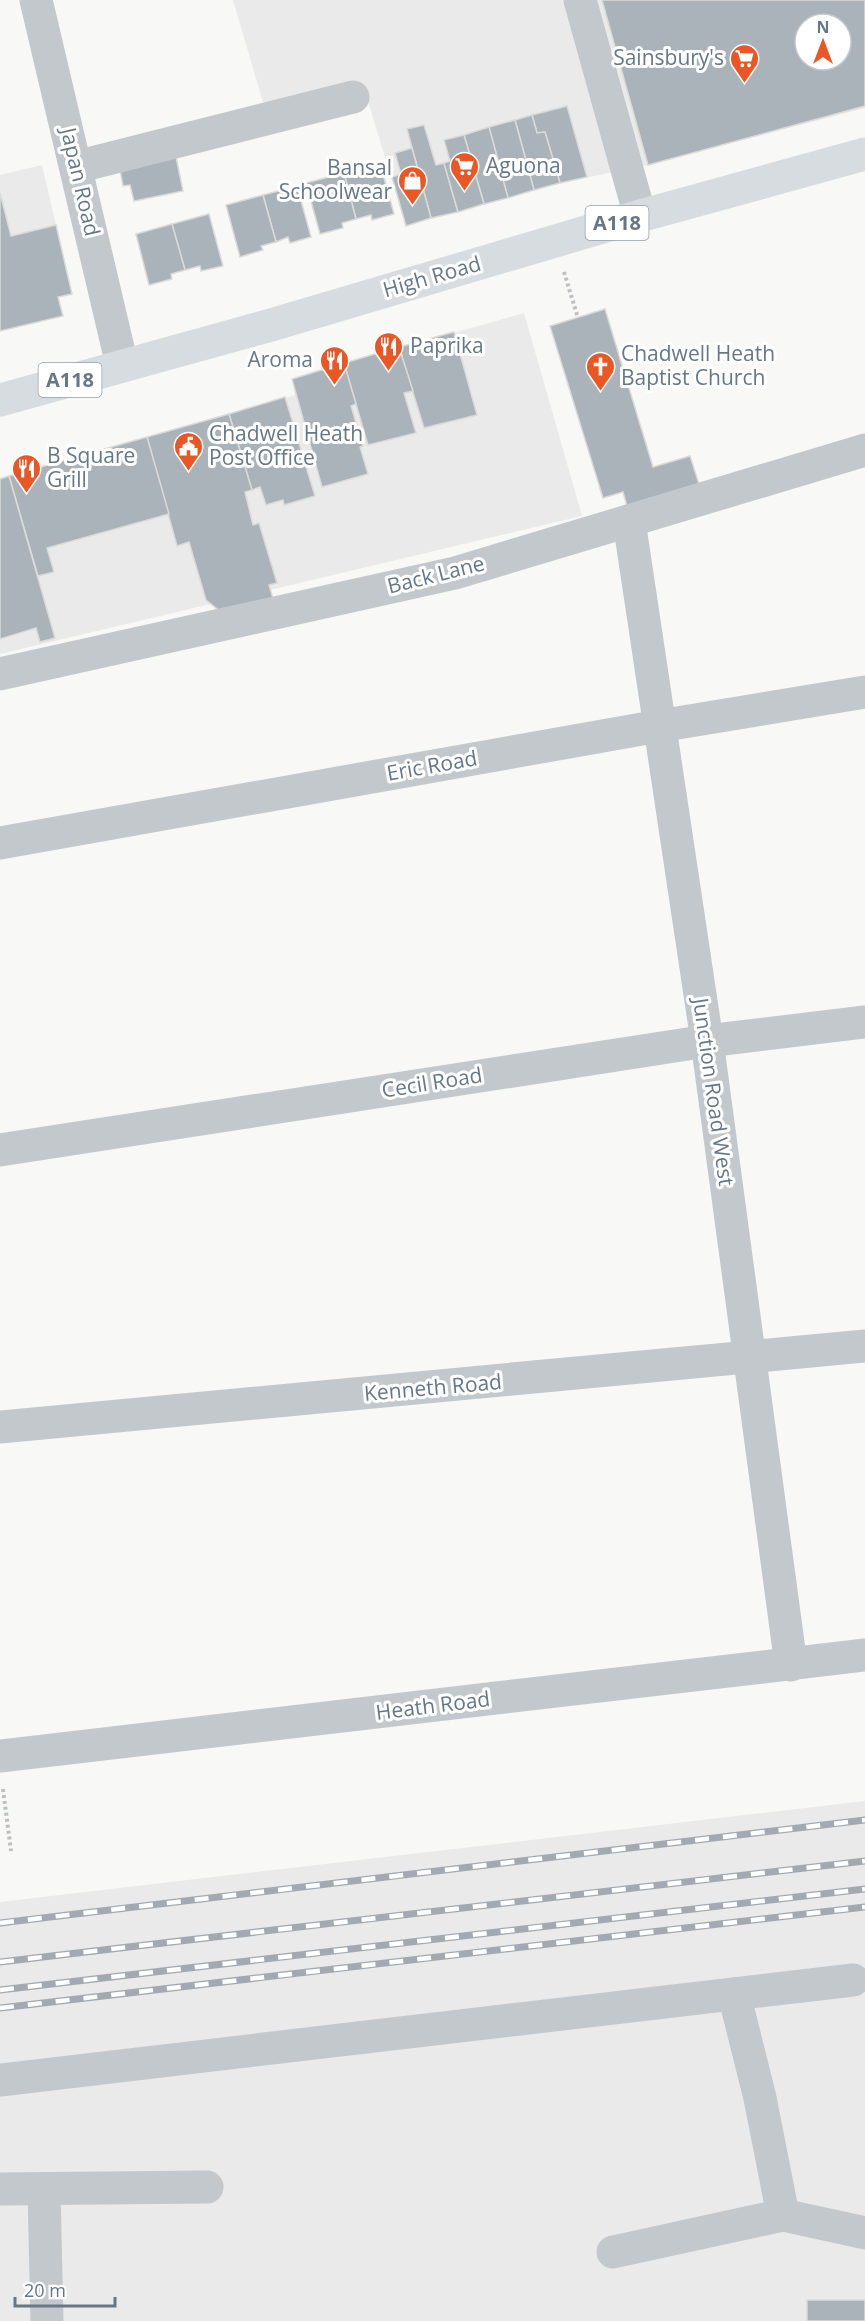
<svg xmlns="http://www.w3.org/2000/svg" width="865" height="2321" viewBox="0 0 865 2321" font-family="'Open Sans',sans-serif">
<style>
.built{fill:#e9eae9;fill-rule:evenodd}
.building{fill:#aab3b9;stroke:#dadad8;stroke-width:1.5;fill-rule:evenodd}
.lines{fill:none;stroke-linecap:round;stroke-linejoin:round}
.path{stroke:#bdc0c3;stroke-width:4;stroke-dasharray:3 3;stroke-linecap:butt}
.minor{stroke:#c3c8cc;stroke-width:33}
.major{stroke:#d6dce0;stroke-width:33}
.rail-casing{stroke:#a2a9b0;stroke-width:7}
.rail{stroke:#fff;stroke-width:4.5;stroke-dasharray:14;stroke-linecap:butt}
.labels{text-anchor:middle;stroke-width:6;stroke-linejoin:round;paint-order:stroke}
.shield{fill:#fff;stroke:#94a0ac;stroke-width:1.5}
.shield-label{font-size:20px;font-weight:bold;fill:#667888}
.poi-label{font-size:21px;fill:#667888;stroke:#fff;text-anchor:start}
.street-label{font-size:21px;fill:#667888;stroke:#fff}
</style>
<rect width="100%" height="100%" fill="#f8f9f6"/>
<g class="built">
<path d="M233,0H865V108L648,165L560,183L406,226L363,85L265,109ZM805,24H841V60H805Z"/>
<polygon points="42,165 72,294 58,297 63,316 0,331 0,175"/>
<polygon points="524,313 582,516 0,654 0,479 295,395 292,379"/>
<polygon points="865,1801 865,2321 0,2321 0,1902"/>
</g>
<g class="building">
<path d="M602,0H865V106L648,165ZM805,24H841V60H805Z"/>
<polygon points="567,106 587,177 560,183 545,132 537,133 532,115"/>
<polygon points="532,115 537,133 545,132 560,183 534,190 515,120"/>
<polygon points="515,120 534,190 508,198 489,127"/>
<polygon points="424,125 436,165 444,163 458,212 431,218 407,129"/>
<polygon points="489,127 508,198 484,204 464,135"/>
<polygon points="464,135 484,204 458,212 444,163 450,161 444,140"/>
<polygon points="412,148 431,218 406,226 392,177 401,174 395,153"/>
<polygon points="175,152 183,191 134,201 130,185 123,186 119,164"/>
<polygon points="380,163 394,214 372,220 371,215 356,219 344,173"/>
<polygon points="344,173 356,219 342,223 343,228 320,234 306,183"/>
<polygon points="297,186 311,237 290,243 288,237 276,242 263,195"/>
<polygon points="0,193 11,236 56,225 72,294 58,297 63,316 0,331"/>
<polygon points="263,195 276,242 261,246 263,250 240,257 226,205"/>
<polygon points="209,214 223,266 201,271 200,266 185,270 172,224"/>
<polygon points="172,224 185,270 171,274 172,279 149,285 136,234"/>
<polygon points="605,309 653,467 690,456 699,484 627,506 623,492 603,498 550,326"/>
<polygon points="454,332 477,415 424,428 399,347"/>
<polygon points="399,347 413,391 404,393 416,433 368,445 344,363"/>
<polygon points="344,363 356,404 351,406 363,446 360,447 368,474 322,487 292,379"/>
<polygon points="285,397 315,496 284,505 283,500 266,505 260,487 252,490 229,414"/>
<polygon points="229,414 252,490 245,492 253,525 259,523 277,583 269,585 274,602 221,612 206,600 189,542 177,546 147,437"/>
<polygon points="147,437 169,514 47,548 54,572 38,576 9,476"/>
<polygon points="9,476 55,638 40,642 36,628 0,639 0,479"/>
<rect x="807" y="2300" width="58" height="21"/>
</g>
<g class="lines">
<g class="path">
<polyline points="564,272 578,318"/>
<polyline points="3,1789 11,1851"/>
</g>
<g class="minor">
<polyline points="36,0 122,365"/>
<polyline points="580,0 640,216"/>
<polyline points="76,167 353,97"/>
<polyline points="629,521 707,1041 791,1665"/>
<polyline points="0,674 455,573 865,450"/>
<polyline points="0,843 659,726 865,692"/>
<polyline points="0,1150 707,1041 865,1022"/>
<polyline points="0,1427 865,1346"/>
<polyline points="0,1756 865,1655"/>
<polyline points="734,1994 760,2098 783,2215"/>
<polyline points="0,2080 853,1980"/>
<polyline points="0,2189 207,2187"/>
<polyline points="44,2189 47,2321"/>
<polyline points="613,2252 783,2215 865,2233"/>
</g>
<polyline class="major" points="0,400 271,325 640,216 865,154"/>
<defs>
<g id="rail">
<polyline points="0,1923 865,1820"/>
<polyline points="0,1962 865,1861"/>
<polyline points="0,1990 865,1889"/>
<polyline points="0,2008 865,1907"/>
</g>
</defs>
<use href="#rail" class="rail-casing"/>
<use href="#rail" class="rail"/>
</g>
<defs>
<symbol id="supermarket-pin" viewBox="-11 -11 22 30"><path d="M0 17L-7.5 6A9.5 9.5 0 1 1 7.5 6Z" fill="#eb5724" stroke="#fff"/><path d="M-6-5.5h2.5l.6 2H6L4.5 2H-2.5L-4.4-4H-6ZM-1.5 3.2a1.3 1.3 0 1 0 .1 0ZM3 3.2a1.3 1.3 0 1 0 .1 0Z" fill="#fff"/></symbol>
<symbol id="shop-pin" viewBox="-11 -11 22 30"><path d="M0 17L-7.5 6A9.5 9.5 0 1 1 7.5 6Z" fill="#eb5724" stroke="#fff"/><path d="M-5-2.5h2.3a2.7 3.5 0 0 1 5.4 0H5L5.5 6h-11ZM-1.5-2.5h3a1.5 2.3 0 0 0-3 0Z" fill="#fff"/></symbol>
<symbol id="restaurant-pin" viewBox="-11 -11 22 30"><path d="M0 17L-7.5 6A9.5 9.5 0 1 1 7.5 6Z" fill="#eb5724" stroke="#fff"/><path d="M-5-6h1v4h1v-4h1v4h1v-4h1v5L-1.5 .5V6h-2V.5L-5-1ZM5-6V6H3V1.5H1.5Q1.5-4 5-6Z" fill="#fff"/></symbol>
<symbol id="church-pin" viewBox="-11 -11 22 30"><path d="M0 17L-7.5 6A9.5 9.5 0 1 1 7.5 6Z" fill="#eb5724" stroke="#fff"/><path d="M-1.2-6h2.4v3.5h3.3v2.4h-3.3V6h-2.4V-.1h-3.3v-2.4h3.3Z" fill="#fff"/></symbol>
<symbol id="civic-pin" viewBox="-11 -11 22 30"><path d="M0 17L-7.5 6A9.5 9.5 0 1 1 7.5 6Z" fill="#eb5724" stroke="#fff"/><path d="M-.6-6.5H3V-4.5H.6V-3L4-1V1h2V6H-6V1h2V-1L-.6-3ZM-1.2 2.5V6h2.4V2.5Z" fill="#fff"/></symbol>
</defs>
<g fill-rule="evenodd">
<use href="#supermarket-pin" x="728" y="42" width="33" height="45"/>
<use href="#supermarket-pin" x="448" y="150" width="33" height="45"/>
<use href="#shop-pin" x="396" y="164" width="33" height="45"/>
<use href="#restaurant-pin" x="372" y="330" width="33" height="45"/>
<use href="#restaurant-pin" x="318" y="344" width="33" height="45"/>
<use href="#church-pin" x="584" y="350" width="33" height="45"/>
<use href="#civic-pin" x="172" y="430" width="33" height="45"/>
<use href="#restaurant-pin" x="10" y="452" width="33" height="45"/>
</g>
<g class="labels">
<g class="shield">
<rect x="585.5" y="206" width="63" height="34" rx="4.5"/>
<rect x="38.5" y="363" width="63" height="34" rx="4.5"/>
</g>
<g class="shield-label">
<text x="617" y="230">A118</text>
<text x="70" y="387">A118</text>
</g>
<g class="poi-label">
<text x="724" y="65" text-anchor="end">Sainsbury's</text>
<text x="486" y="173">Aguona</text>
<text x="392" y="175" text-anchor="end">Bansal<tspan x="392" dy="24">Schoolwear</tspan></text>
<text x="410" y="353">Paprika</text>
<text x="621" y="361">Chadwell Heath<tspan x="621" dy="24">Baptist Church</tspan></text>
<text x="313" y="367" text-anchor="end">Aroma</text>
<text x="209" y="441">Chadwell Heath<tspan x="209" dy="24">Post Office</tspan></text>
<text x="47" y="463">B Square<tspan x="47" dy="24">Grill</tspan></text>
</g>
<g class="street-label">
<text transform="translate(80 182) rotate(77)" y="7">Japan Road</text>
<text transform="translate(432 277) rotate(-16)" y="7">High Road</text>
<text transform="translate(436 575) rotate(-14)" y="7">Back Lane</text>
<text transform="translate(432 766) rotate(-10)" y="7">Eric Road</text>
<text transform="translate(432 1083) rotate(-9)" y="7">Cecil Road</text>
<text transform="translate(713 1092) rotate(82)" y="7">Junction Road West</text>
<text transform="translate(433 1388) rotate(-5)" y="7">Kenneth Road</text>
<text transform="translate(433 1706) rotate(-7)" y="7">Heath Road</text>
</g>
</g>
<g transform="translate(823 42)"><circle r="28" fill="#ffffff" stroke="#c2c9cf" stroke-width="1.5"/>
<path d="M0-4.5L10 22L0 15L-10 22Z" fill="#eb5724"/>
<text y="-9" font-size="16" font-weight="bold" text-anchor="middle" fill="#667888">N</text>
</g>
<path d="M15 2297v9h100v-9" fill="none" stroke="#667888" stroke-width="3"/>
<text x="24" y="2297" font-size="18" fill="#667888" stroke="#ffffff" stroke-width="4.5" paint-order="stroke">20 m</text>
</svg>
